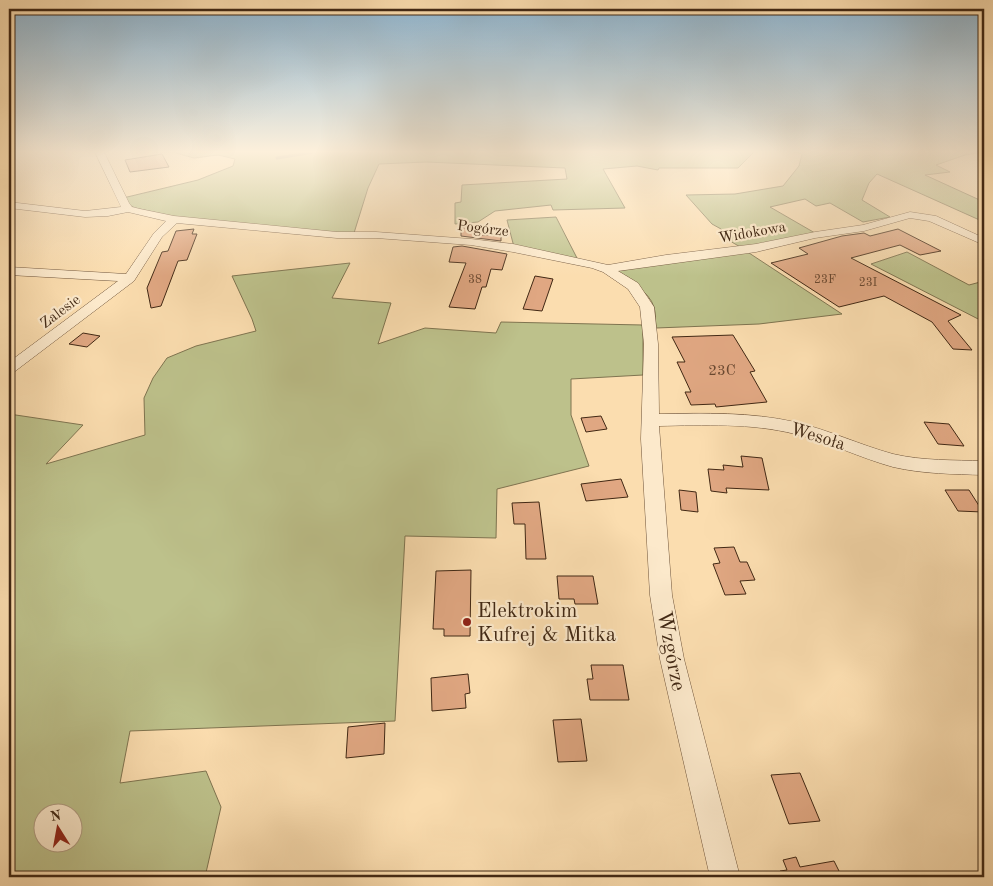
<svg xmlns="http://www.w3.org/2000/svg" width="993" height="886" viewBox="0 0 993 886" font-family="'Old Standard TT',serif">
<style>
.green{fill:#bdc18b;stroke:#7f7450;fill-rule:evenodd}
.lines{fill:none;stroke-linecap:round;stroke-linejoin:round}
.stream{stroke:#7c7f75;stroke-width:3}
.building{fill:#e0a782;stroke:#412814}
.minor-casing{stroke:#70553b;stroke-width:1}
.minor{fill:#fce9cb;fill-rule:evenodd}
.poi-dot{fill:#8f2418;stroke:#fce9cb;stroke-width:2}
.labels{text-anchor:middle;stroke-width:4.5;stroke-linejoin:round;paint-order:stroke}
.far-number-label{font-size:12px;fill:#694830}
.far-street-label{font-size:15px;fill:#412814;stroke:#fce9cb}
.number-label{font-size:15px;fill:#694830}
.street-label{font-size:18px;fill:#412814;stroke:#fce9cb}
.near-poi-label{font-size:21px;fill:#412814;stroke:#fce9cb;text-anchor:start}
.near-street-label{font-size:21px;fill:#412814;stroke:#fce9cb}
</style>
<rect width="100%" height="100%" fill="#fbddaf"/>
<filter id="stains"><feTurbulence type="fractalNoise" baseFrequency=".004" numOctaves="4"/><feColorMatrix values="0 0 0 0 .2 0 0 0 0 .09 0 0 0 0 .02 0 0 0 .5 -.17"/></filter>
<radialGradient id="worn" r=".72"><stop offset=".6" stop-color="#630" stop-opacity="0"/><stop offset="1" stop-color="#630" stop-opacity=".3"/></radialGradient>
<g class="green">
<polygon points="153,152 754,152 738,168 659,168 658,170 637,166 603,169 625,208 553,210 551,205 495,211 478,222 455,224 455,203 461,202 462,185 567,179 565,168 426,162 379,164 368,188 354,233 338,233 185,219 135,208 129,205 123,198 198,180 233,166 235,159 218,155 194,158 172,152"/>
<polygon points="796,152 982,152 965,155 936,165 950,172 925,175 984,202 984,222 877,174 869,183 862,200 890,217 863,222 830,203 816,206 805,199 770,207 815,233 742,248 730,241 721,229 712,224 686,195 735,194 783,186 799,166 802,154"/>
<polygon points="556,217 578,260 514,247 507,220"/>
<path d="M746,251L842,314L759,324L656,328C655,321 656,313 654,307C649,291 629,281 616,271Z"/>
<polygon points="907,252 969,285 984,281 984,322 871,264"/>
<path d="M350,263L332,298L391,303L378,344L425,328L496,333L501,322L643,325V375L571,379V415L589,466L497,489L496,538L405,536L395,721L130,731L120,783L206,771L221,807L205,877H9V414L83,425L46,464L145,435L144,398L153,378L167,358L196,346L256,331L252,319L232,276ZM42,814H72V844H42Z"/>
</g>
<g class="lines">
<polyline class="stream" points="277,158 314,152"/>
</g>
<g class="building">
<polygon points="162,154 169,167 130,172 125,160"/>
<polygon points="479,227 480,235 501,235 501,241 461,236 461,228"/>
<polygon points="194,229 192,234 197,234 187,260 178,261 161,306 151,308 147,288 162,252 168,251 176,231"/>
<polygon points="898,229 941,251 920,255 900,245 851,258 961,315 948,321 972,350 953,349 932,322 884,296 839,307 771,263 808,254 799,248 842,236 864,233 870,236"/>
<polygon points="462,246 507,254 502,270 491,269 486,287 482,287 475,309 449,307 466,263 449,262 453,247"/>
<polygon points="535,276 553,279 542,311 523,309"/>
<polygon points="83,333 100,336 87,347 69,344"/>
<polygon points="733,335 755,371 750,372 767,402 716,407 715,404 691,405 685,392 691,392 677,362 685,362 672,337"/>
<polygon points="601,416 607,429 586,432 581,418"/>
<polygon points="924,422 949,424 964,446 938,444"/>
<polygon points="741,456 762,458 769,490 726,488 727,493 711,491 708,469 724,470 723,465 743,467"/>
<polygon points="621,479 628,497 586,501 581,484"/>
<polygon points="679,490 696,492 698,512 681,510"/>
<polygon points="945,490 969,490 983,512 958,511"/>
<polygon points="539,502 546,559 526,559 525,524 514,524 512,503"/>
<polygon points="734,547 740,562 747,562 755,580 740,581 746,594 725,595 713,564 720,563 714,548"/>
<polygon points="471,570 470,636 444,636 444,629 433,629 436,571"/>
<polygon points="557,576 593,576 598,604 575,604 574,599 559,599"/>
<polygon points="591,665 623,665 629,700 590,700 587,679 593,679"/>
<polygon points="468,674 470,693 465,694 466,708 432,711 431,678"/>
<polygon points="581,719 587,761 558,762 553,720"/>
<polygon points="385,723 384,754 346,758 348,727"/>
<polygon points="800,773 820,821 789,824 771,775"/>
<polygon points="796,857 800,867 834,861 842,877 781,877 780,871 787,870 783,860"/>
</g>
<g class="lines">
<defs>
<path id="minor" d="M95,152H104L129,203L132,207L140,209L174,216L337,232H376L471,239L513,244L608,265L666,255L756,244L815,232L863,225L910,212L936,216L984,238V245L929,221L910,218L864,231L815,238L756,252L618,271L638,283L654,307L658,344L659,414C704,413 751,412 795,422C829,430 860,445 893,454C923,461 954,460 984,461V475C954,474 923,474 893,467C860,458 829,442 795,434C751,423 704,425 659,426L672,595L684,659L740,877H710L660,659L650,595L641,439L644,344L640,307L628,289L603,272L592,268L513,252L471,245L376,238H337L177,223L162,237L134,281L14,372L9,374V362L118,281L9,275V267L126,274L154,233L166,221L128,212L108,216L85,217L9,208V202L85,211L121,207Z"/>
</defs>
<use href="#minor" class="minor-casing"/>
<use href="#minor" class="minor"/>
</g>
<linearGradient id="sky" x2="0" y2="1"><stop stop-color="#8cb6d4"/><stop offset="0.55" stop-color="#fdf0db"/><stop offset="1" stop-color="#fdf0db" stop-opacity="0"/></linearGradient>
<rect width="993" height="276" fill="url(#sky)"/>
<circle class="poi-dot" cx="467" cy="622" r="5"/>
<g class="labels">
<g class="far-number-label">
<text x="475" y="283">38</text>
<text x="825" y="283">23F</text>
<text x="868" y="286">23I</text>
</g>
<g class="far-street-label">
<text transform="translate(483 228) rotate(7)" y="5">Pogórze</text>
<text transform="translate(752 232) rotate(-10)" y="5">Widokowa</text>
<text transform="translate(60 311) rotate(-37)" y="5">Zalesie</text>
</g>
<g class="number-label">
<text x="722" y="375">23C</text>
</g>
<g class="street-label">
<text transform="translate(818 436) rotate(17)" y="6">Wesoła</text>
</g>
<g class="near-poi-label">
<text x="477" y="617">Elektrokim<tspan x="477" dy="24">Kufrej &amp; Mitka</tspan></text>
</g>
<g class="near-street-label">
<text transform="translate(672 651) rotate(79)" y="7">Wzgórze</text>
</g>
</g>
<rect width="993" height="886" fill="none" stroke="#fbddaf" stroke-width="30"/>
<rect x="10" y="10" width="973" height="866" fill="none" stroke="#412814" stroke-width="2.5"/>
<rect x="15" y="15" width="963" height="856" fill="none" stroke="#412814"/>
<g transform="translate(58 828) rotate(349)"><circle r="24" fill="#fce9cb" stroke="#b19c82"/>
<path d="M0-4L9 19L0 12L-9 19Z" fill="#8f2418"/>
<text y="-8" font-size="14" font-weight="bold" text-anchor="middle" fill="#412814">N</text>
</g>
<rect width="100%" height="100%" filter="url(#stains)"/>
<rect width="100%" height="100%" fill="url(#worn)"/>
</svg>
